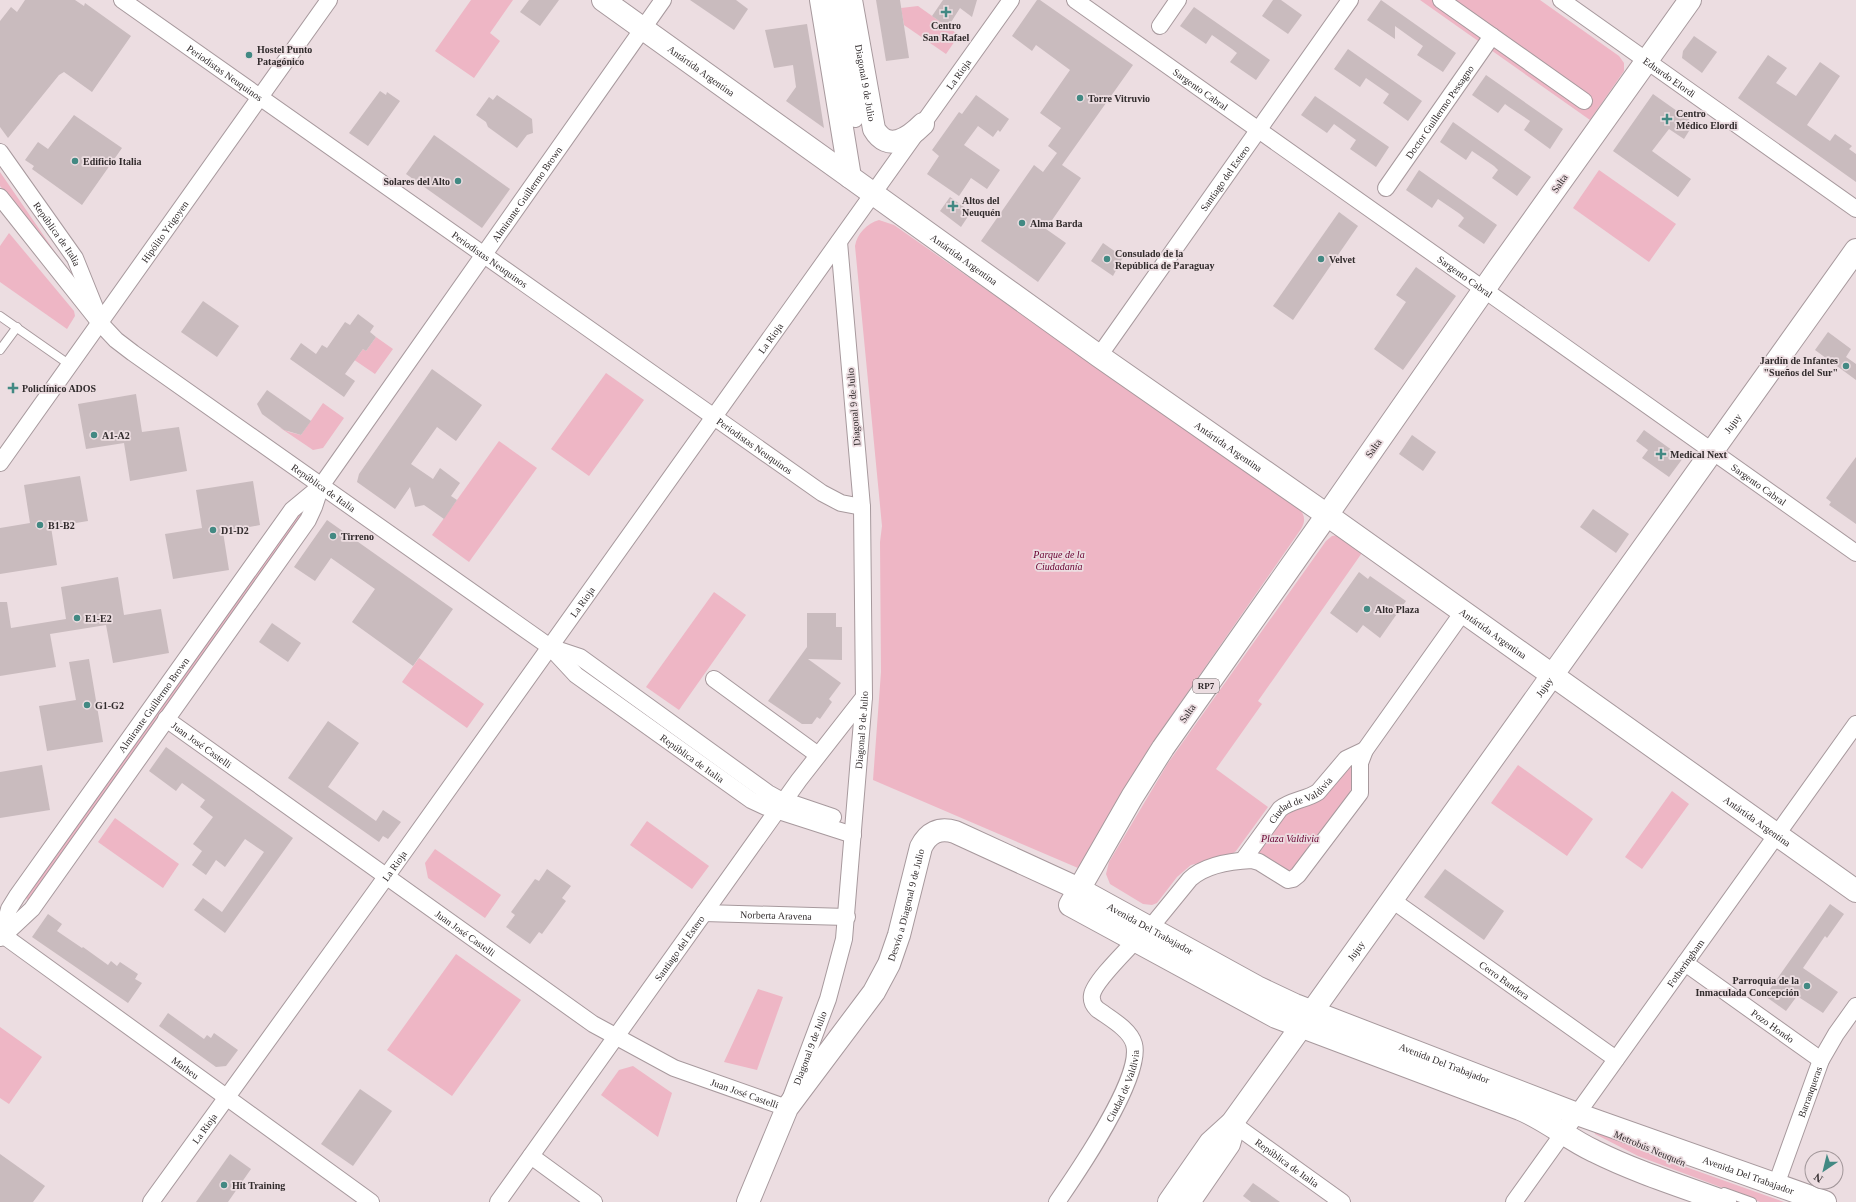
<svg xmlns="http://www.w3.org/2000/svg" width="1856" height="1202" viewBox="0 0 1856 1202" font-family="'Times New Roman',serif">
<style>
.green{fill:#eeb6c5}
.building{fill:#c9bbbe}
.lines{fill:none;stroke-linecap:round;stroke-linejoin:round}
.lane-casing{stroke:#a7999d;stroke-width:10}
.street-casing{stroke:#a7999d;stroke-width:18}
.secondary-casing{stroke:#a7999d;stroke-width:24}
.primary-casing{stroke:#a7999d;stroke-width:24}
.lane{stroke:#fff;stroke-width:8}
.street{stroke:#fff;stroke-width:16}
.secondary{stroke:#fff;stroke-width:22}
.primary{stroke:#fff;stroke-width:22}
.poi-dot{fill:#428983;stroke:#ecdde1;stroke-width:1.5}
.labels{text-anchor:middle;stroke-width:3.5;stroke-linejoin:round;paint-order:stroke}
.shield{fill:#ecdde1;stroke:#696062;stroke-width:1}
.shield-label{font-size:9px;font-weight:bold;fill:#312b2c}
.poi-label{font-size:10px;font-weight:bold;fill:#312b2c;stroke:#ecdde1;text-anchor:start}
.street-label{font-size:10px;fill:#312b2c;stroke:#ecdde1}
.park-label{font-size:10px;font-style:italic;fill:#680031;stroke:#ecdde1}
</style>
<rect width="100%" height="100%" fill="#ecdde1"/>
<g class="green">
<polygon points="471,0 513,0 490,33 500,41 474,78 435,51"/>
<polygon points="1420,0 1540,0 1619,56 1624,63 1624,71 1590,120"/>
<polygon points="918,6 959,35 946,54 904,25 901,8"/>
<polygon points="1599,170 1676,224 1649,262 1573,208"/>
<polygon points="0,172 68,271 0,186"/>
<path d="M879,220L894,225L1298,508C1305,514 1306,521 1301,529L1151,745L1078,868L873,780L881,672L880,542L882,526L855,246C857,234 867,223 879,220Z"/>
<polygon points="9,233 74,311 75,316 67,329 0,282 0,246"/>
<polygon points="376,337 393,349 375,374 350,357 353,352 358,356 363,349 366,351"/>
<polygon points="606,373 644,400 589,476 551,449"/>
<polygon points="323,403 344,418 323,448 313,450 279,427 289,432 301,435"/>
<polygon points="499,441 537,468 469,562 432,535"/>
<polygon points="298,513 302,515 29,901 27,900 25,896"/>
<polygon points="1339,535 1364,550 1258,701 1262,704 1216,769 1268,807 1236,851 1231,855 1191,865 1177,877 1157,903 1152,905 1143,904 1110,884 1106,874 1109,862 1168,763 1326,541 1332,536"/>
<polygon points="714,592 746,615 679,710 646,687"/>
<polygon points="419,658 484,704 467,728 402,682"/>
<polygon points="1353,762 1353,784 1349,794 1291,873 1256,853 1276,818"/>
<polygon points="1518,765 1593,819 1567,856 1491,803"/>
<polygon points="1672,791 1689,804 1642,869 1625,857"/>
<polygon points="115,818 179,864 163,888 98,842"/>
<polygon points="647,821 709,866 692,889 630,845"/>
<polygon points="435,849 501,895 485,918 428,878 425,863"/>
<polygon points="456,954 521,1000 452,1096 387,1050"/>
<polygon points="758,989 783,997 757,1070 724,1062"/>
<polygon points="0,1027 42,1057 9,1104 0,1098"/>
<polygon points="633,1066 672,1093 658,1137 601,1095 619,1070"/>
<polygon points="1599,1129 1655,1156 1784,1202 1760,1202 1638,1156 1595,1134 1594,1131"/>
</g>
<g class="building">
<polygon points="25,0 75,0 84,6 85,3 131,36 92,92 64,72 59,75 8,138 0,127 0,21 11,7 17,12"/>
<polygon points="529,0 559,0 540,26 520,12"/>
<polygon points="690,0 736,0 748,9 734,30"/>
<polygon points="876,0 900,0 909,58 886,61"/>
<polygon points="943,0 977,0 972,17 960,8 948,27 932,16"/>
<polygon points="1037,0 1040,0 1133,65 1062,165 1081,178 1046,229 1066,243 1038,282 981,241 1034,165 1043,172 1057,153 1048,146 1061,128 1040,113 1070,70 1036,45 1032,51 1012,36"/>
<polygon points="1273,0 1281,0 1302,15 1288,34 1262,16"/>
<polygon points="1381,0 1456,53 1443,72 1417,55 1423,46 1413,39 1395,26 1395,39 1367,20"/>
<polygon points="1194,7 1270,60 1256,80 1230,62 1237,53 1232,49 1212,35 1206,44 1180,26"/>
<polygon points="807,24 817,84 824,128 786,101 796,87 793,65 774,68 765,30"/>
<polygon points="1694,36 1717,52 1702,73 1682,58 1683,51"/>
<polygon points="1348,49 1422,101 1408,121 1383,103 1389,94 1366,78 1360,87 1334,69"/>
<polygon points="1768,55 1787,68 1776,83 1796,96 1820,62 1840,76 1807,125 1830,141 1835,134 1852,146 1849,149 1856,154 1856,182 1738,98"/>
<polygon points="1486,75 1563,129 1550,149 1524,130 1530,121 1509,107 1505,104 1498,113 1472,95"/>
<polygon points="380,91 386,95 387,92 400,101 368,146 349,133"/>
<polygon points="1653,94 1694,123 1684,139 1669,129 1652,151 1691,179 1678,197 1613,151"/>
<polygon points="497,95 532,119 533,133 527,135 517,148 488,127 486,122 476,115 489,97 493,100"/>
<polygon points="976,95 1009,119 1000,132 998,130 993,137 978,126 964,145 1000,170 987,189 971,178 959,196 927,174 939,156 932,150 959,112 962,114"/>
<polygon points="1315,96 1389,147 1376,167 1350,149 1356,140 1334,124 1327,133 1301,115"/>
<polygon points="74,115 122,148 82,205 32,169 34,166 25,160 38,142 48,149"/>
<polygon points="1453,122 1531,177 1517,196 1492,178 1498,170 1494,166 1472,151 1466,160 1440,142"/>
<polygon points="434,135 510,189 482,228 406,174"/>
<polygon points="1419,170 1497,225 1484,244 1458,226 1464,218 1460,214 1438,199 1432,208 1406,190"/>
<polygon points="950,197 971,212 961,227 940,211"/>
<polygon points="1339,212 1358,226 1293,320 1273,306"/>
<polygon points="1103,243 1123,257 1113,276 1091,261"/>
<polygon points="1416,267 1456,296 1403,370 1374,349 1406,302 1396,295"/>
<polygon points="203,301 239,326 217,357 181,332"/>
<polygon points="358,314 374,326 370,332 376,337 366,351 363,349 345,374 355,381 344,397 290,359 301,343 316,354 322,345 327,348 345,322 350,325"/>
<polygon points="1828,332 1851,349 1846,357 1856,364 1856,380 1815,350"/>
<polygon points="432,369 482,405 456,441 437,427 411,464 433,479 440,468 460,483 451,496 457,500 444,519 424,505 415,507 410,487 395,509 357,482 359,474"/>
<polygon points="267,390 311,421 301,435 284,430 262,414 257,404"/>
<polygon points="136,394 142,432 179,427 187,471 130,481 124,443 86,449 78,404"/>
<polygon points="1644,430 1683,458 1669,477 1642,458 1648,450 1636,441"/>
<polygon points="1412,435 1436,452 1423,471 1399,454"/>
<polygon points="1856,457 1856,524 1829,505 1831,502 1826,498"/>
<polygon points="80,476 88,521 51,527 57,565 0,574 0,528 30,523 24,485"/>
<polygon points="253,481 260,525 223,532 229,570 173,579 165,534 202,528 196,490"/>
<polygon points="1593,509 1629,534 1616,553 1580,527"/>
<polygon points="327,520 453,609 413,666 352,622 375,589 331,558 315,581 294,567"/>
<polygon points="1359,572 1368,579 1370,576 1406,601 1380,638 1363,625 1357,633 1330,613"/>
<polygon points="118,577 124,615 161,609 169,653 113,663 106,625 50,634 56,667 0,676 0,602 7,602 11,628 66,619 61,587"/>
<polygon points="807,613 836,613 836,627 842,627 842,660 808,659 841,683 829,699 832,702 820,719 817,717 812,724 802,724 768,701 807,647"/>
<polygon points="272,623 301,643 288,662 259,642"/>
<polygon points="89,659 103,742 47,751 39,706 76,700 69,662"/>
<polygon points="328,721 359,743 328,787 376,821 383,810 401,822 388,839 383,836 379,842 288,778"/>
<polygon points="166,747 293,838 225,933 194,910 203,898 222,912 264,852 245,839 225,867 216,860 206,875 192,865 202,851 193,844 213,817 200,807 205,800 182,783 176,791 149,771"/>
<polygon points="42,765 50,810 0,818 0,772"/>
<polygon points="547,869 571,886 562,898 566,901 542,934 539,932 530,944 506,927 515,915 511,912 535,879 539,881"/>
<polygon points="1445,869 1504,911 1484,940 1424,897"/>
<polygon points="1830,904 1844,914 1827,938 1825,936 1803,968 1838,992 1823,1013 1797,996 1786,1011 1765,996"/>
<polygon points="48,914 62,924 57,931 82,948 83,947 108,965 111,961 117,966 120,962 138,974 135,979 142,983 128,1003 32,937"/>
<polygon points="168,1013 204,1039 207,1035 211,1038 214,1033 238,1050 226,1066 216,1067 159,1026"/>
<polygon points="360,1089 392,1111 353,1166 321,1144"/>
<polygon points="0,1154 45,1186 33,1202 0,1202"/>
<polygon points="230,1154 251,1169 228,1202 196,1202"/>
<polygon points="1253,1183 1280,1202 1251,1202 1243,1196"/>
</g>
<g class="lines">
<defs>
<g id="lane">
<polyline points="0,316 70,365"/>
<polyline points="0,350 17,327"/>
<polyline points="1724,1192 1752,1202"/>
</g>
<g id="street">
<path id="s1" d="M122,0L822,493L841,503L862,507"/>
<polyline points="835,0 855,119"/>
<path id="s2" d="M1075,0L1856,553"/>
<polyline points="1441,0 1584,101"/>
<path id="s3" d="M1561,0L1856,209"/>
<polyline points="1160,26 1178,0"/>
<path id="s4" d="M0,152L75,258L96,310"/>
<path id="s5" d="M1386,188L1492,36"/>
<path id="s6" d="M0,197L100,323L116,340L133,353L550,647L576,675L751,800L766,807L853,835"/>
<path id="s7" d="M1099,356L1350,0"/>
<path id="s8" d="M0,463L329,0"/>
<polyline points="550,647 580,657 768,793 777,798 833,817"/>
<polyline points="714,679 818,755"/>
<path id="s9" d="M166,719L593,1024L674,1068L787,1108L828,999L844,939L864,697L862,507L839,242"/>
<path id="s10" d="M1243,860L1280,809C1291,800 1306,800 1318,792L1346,759L1365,750"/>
<path id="s11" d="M1392,900L1616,1059"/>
<path id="s12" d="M704,913L847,917"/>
<path d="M1150,928L1190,879C1205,865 1231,861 1252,860L1259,862L1288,880L1293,879L1298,875L1360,793V763L1365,750L1463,612"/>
<path id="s13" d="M0,933L371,1202"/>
<path id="s14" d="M2,935L9,909L17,896L292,510L321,486L663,0"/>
<polyline points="1,938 32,909 308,520 314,507 321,486"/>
<path id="s15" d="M1685,963L1821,1060"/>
<path id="s16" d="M1232,1123L1342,1202"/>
<polyline points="531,1156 594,1202"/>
<path id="s17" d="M1776,1185L1821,1060L1836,1034L1856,1006"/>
<path id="s18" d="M151,1202L386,877L1011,0"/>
<path id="s19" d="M498,1202L799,780L864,697"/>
<path id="s20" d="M1057,1202C1077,1173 1143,1077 1134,1044C1130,1029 1109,1018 1097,1009C1093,1005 1091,1001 1092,995C1094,982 1125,952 1135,941"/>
<path id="s21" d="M1514,1202L1856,724"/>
</g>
<g id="secondary">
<path id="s22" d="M603,0L850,177"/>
<path id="s23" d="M1690,0L1499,268L1327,515L1856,891"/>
<path id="s24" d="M1301,1027L1856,250"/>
</g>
<g id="primary">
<path id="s25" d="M821,0L850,177L1099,356L1327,515L1163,748L1132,797L1070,905L1276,1017L1520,1109C1547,1120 1568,1139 1594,1151C1636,1172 1681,1186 1725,1202"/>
<path id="s26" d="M851,0L874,129C888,153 909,138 923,124"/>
<path id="s27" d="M748,1202L787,1108L874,992L889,964L899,935L921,847C928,833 939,827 955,832L1079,889L1257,987L1295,1005L1577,1114L1825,1202"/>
<polyline points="1169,1202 1210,1143 1232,1123 1301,1027"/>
<polyline points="1189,1202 1229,1144 1231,1137 1232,1123"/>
</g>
</defs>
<use href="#lane" class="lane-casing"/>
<use href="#street" class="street-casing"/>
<use href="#secondary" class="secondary-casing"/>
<use href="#primary" class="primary-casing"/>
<use href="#lane" class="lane"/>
<use href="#street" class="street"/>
<use href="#secondary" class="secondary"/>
<use href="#primary" class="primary"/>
</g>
<g class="poi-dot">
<path d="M944 6h4v4h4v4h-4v4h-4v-4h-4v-4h4z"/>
<circle cx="249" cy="55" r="4"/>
<circle cx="1080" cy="98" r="4"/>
<path d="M1665 113h4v4h4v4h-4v4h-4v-4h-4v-4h4z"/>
<circle cx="75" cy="161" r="4"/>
<circle cx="458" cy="181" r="4"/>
<path d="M951 200h4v4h4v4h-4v4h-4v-4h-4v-4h4z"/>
<circle cx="1022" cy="223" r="4"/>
<circle cx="1107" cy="259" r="4"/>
<circle cx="1321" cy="259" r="4"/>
<circle cx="1846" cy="366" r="4"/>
<path d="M11 382h4v4h4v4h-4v4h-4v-4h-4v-4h4z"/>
<circle cx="94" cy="435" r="4"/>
<path d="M1659 448h4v4h4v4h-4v4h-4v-4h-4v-4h4z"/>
<circle cx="40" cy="525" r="4"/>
<circle cx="213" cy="530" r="4"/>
<circle cx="333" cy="536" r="4"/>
<circle cx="1367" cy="609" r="4"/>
<circle cx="77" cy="618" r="4"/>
<circle cx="87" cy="705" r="4"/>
<circle cx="1807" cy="986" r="4"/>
<circle cx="224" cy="1185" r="4"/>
</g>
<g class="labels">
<rect class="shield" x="1193" y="679" width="26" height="14" rx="3"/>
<g class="shield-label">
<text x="1206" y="689">RP7</text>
</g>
<g class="poi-label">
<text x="946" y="29" text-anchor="middle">Centro<tspan x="946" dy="12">San Rafael</tspan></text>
<text x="257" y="53">Hostel Punto<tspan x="257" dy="12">Patagónico</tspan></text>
<text x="1088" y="102">Torre Vitruvio</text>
<text x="1676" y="117">Centro<tspan x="1676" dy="12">Médico Elordi</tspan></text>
<text x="83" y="165">Edificio Italia</text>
<text x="450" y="185" text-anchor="end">Solares del Alto</text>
<text x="962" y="204">Altos del<tspan x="962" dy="12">Neuquén</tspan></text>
<text x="1030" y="227">Alma Barda</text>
<text x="1115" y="257">Consulado de la<tspan x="1115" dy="12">República de Paraguay</tspan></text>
<text x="1329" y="263">Velvet</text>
<text x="1838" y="364" text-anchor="end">Jardín de Infantes<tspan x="1838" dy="12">"Sueños del Sur"</tspan></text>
<text x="22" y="392">Policlínico ADOS</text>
<text x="102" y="439">A1-A2</text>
<text x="1670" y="458">Medical Next</text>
<text x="48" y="529">B1-B2</text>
<text x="221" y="534">D1-D2</text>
<text x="341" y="540">Tirreno</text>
<text x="1375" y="613">Alto Plaza</text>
<text x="85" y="622">E1-E2</text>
<text x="95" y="709">G1-G2</text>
<text x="1799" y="984" text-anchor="end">Parroquia de la<tspan x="1799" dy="12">Inmaculada Concepción</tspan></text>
<text x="232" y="1189">Hit Training</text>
</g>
<g class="street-label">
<text dy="4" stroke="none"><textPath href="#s22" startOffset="121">Antártida Argentina</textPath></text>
<text dy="4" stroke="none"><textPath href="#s1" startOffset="126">Periodistas Neuquinos</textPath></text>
<text dy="4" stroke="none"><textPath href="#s18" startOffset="1387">La Rioja</textPath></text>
<text dy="4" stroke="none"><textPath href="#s3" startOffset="133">Eduardo Elordi</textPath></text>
<text dy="4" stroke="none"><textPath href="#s26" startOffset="84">Diagonal 9 de Julio</textPath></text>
<text dy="4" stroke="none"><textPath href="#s2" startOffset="154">Sargento Cabral</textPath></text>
<text dy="4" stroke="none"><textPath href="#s5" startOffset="93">Doctor Guillermo Pessagno</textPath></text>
<text dy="4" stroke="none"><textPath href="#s7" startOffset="218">Santiago del Estero</textPath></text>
<text transform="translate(1559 183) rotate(-55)" y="4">Salta</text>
<text dy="4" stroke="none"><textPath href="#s14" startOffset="911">Almirante Guillermo Brown</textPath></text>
<text dy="4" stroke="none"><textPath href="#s8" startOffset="284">Hipólito Yrigoyen</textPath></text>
<text dy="4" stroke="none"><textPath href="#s4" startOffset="100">República de Italia</textPath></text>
<text dy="4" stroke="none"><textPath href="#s1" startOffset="450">Periodistas Neuquinos</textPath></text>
<text dy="4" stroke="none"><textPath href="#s25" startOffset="320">Antártida Argentina</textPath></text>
<text dy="4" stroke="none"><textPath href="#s2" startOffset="478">Sargento Cabral</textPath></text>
<text dy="4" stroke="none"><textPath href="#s18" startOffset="1063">La Rioja</textPath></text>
<text transform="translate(853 407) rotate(-95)" y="4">Diagonal 9 de Julio</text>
<text dy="4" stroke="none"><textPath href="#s24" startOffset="742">Jujuy</textPath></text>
<text dy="4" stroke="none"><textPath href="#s1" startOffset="774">Periodistas Neuquinos</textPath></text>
<text dy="4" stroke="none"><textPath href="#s25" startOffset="644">Antártida Argentina</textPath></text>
<text transform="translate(1373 448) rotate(-55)" y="4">Salta</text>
<text dy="4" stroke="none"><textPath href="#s2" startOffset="838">Sargento Cabral</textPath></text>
<text dy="4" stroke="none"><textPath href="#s6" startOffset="439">República de Italia</textPath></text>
<text dy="4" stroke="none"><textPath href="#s18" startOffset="739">La Rioja</textPath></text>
<text dy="4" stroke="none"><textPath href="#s23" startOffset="834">Antártida Argentina</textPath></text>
<text dy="4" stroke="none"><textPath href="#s24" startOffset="418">Jujuy</textPath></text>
<text dy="4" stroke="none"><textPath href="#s14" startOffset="277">Almirante Guillermo Brown</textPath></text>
<text transform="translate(1187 713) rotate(-55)" y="4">Salta</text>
<text dy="4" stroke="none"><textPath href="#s9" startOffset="1125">Diagonal 9 de Julio</textPath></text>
<text dy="4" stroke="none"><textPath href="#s9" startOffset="44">Juan José Castelli</textPath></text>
<text dy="4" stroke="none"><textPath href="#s6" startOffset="897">República de Italia</textPath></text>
<text dy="4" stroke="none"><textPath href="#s10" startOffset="85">Ciudad de Valdivia</textPath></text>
<text dy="4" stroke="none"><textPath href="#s23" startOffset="1158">Antártida Argentina</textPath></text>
<text dy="4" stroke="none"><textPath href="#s18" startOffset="415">La Rioja</textPath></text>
<text dy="4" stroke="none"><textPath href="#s27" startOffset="340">Desvío a Diagonal 9 de Julio</textPath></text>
<text dy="4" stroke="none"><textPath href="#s12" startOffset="72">Norberta Aravena</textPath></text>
<text dy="4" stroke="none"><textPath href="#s27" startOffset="659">Avenida Del Trabajador</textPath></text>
<text dy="4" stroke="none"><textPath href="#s9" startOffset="368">Juan José Castelli</textPath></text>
<text dy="4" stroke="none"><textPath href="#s19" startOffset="312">Santiago del Estero</textPath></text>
<text dy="4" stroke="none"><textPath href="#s24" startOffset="94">Jujuy</textPath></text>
<text dy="4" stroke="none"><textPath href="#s21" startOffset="294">Fotheringham</textPath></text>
<text dy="4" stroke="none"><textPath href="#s11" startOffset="138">Cerro Bandera</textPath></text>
<text dy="4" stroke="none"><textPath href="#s15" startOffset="108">Pozo Hondo</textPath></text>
<text dy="4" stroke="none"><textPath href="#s9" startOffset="801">Diagonal 9 de Julio</textPath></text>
<text dy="4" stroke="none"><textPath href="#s27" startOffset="983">Avenida Del Trabajador</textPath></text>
<text dy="4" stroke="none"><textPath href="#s13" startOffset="229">Matheu</textPath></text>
<text dy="4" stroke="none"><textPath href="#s20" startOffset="134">Ciudad de Valdivia</textPath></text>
<text dy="4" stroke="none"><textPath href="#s17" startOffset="99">Barranqueras</textPath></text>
<text dy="4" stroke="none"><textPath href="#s9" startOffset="692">Juan José Castelli</textPath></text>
<text dy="4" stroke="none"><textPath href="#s18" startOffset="91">La Rioja</textPath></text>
<text transform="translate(1650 1148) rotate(23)" y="4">Metrobús Neuquén</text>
<text dy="4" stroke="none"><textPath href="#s16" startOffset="68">República de Italia</textPath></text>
<text dy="4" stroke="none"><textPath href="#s27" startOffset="1307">Avenida Del Trabajador</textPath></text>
</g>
<g class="park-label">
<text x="1059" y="558">Parque de la<tspan x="1059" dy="12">Ciudadanía</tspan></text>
<text x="1290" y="842">Plaza Valdivia</text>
</g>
</g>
<g transform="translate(1824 1170) rotate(215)"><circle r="19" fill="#ecdde1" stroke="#a19699"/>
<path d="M0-3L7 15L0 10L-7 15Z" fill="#428983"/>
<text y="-6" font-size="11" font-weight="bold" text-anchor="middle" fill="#312b2c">N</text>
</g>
</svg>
